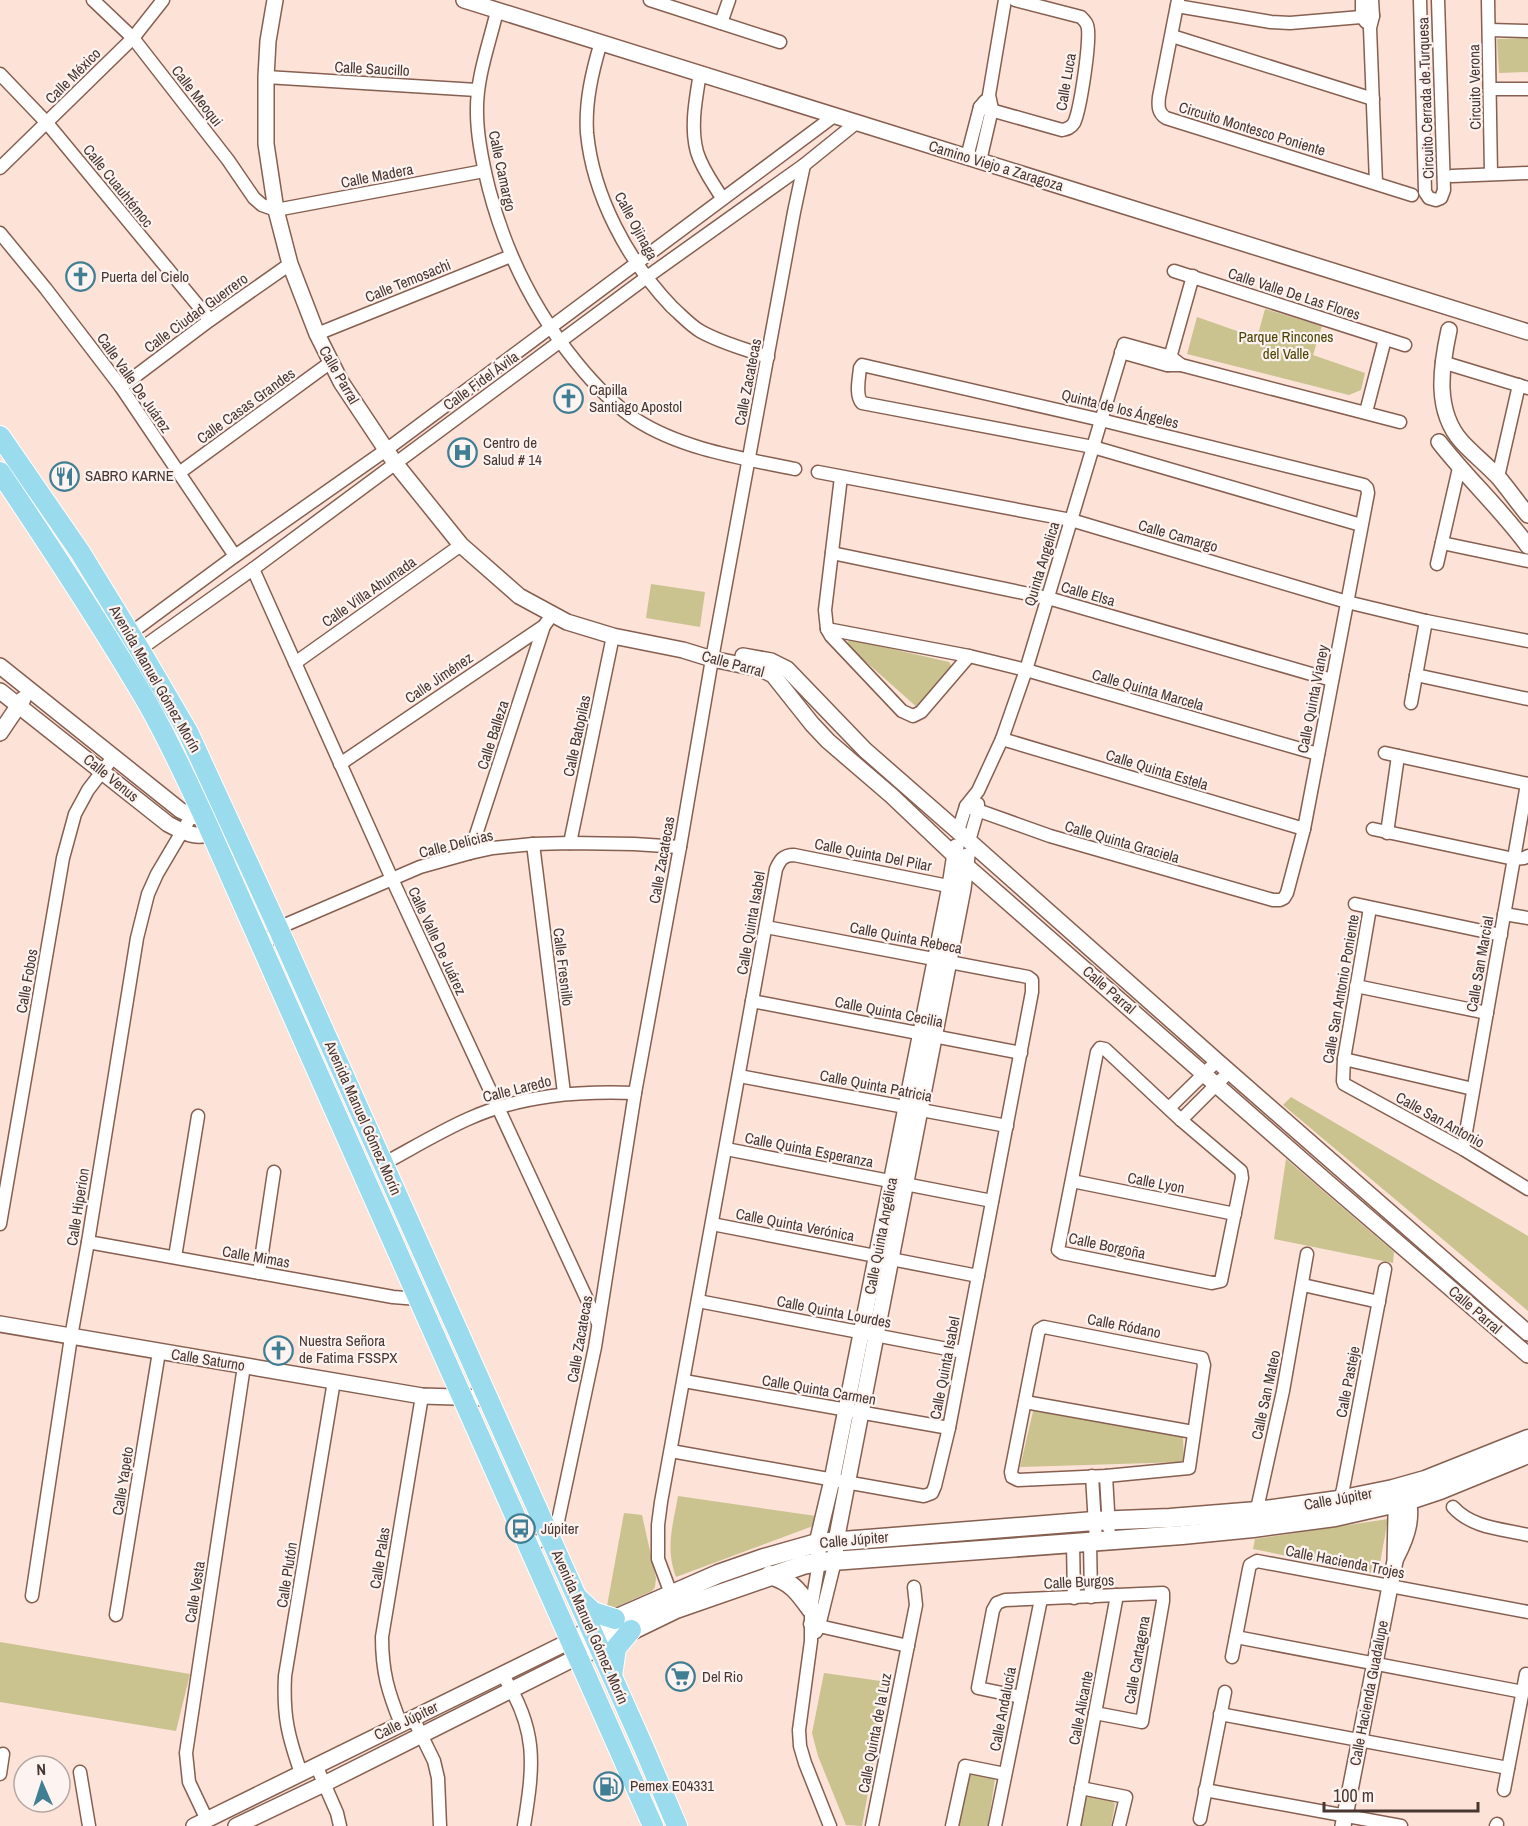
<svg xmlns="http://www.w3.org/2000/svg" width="1528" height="1826" viewBox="0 0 1528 1826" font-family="'Archivo Narrow',sans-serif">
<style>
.green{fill:#cac390}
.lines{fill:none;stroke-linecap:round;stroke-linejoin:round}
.minor-casing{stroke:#865f50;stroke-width:15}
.tertiary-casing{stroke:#865f50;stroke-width:18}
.secondary-casing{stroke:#865f50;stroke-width:21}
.primary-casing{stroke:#fff;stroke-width:22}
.minor{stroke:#fff;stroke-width:12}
.tertiary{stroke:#fff;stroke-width:15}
.secondary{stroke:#fff;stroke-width:18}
.primary{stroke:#9bdbee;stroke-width:20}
.labels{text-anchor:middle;stroke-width:4.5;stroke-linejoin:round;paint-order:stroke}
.street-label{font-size:15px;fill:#483630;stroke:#fdf3f0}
.poi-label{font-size:15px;fill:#483630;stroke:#fdf3f0;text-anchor:start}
.park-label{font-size:15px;fill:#4c4303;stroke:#fdf3f0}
</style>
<rect width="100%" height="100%" fill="#fde2d7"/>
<g class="green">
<polygon points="1528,38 1528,72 1499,73 1497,39"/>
<polygon points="1265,309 1322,326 1313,355 1365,373 1361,390 1349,395 1187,354 1197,317 1257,338"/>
<polygon points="651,584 705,592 700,627 646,618"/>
<polygon points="849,639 949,662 953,668 919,709 847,645"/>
<polygon points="1291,1097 1528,1236 1528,1311 1283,1105"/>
<polygon points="1286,1159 1394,1252 1393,1263 1274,1239"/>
<polygon points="1035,1403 1183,1437 1184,1462 1020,1467"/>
<path d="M678,1496L816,1516L813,1526L676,1577C665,1548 673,1525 678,1496Z"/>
<polygon points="624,1513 642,1515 656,1578 655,1587 652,1591 614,1608 607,1606"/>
<polygon points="1388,1519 1378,1574 1253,1549 1255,1539"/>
<polygon points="0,1642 190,1674 176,1731 0,1702"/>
<polygon points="824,1673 888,1682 862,1826 846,1825 818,1756 812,1733"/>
<polygon points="972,1772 991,1775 995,1779 988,1826 955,1826 967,1774"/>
<polygon points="1095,1796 1110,1799 1115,1804 1111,1826 1079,1826 1084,1800 1087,1797"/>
</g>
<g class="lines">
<defs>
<g id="minor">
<polyline points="93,0 133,38 228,160 254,198 262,205 276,210 484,171"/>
<polyline points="650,0 780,42"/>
<path d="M1178,0L1159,97C1158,106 1158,113 1166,118L1412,195"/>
<polyline points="1362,0 1362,17 1366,22"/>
<polyline points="1372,0 1373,16 1370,28 1376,183"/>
<polyline points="1420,0 1425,192 1429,198 1436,200 1441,198 1444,190 1438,0"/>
<polyline points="1488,0 1491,174"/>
<polyline points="1177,6 1271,22 1290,23 1373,16"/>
<path d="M497,11C489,45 476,78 477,113C477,139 483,165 489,189C506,255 534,310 576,362C593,383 613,404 635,419C681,449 741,458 795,469"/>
<polyline points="721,23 729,0"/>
<polyline points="1489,30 1528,31"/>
<polyline points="1172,36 1373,99"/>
<path d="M601,42C592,72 585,102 587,133C593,196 628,261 672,307C681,315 690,325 700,331C721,343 745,349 768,357"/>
<path d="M700,73C696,98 690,127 697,152C702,169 713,183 722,198"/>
<polyline points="0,74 47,123 210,320"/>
<polyline points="266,77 477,90"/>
<polyline points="1490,89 1528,89"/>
<path d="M980,107L1062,130C1067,129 1071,128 1074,123C1080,111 1092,35 1087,25C1087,23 1082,18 1081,17L1015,0"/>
<polyline points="967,157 980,107 985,101"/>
<polyline points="980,161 992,109 989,95 1005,0"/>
<polyline points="0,168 133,38 163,0"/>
<polyline points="1452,176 1528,173"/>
<polyline points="0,233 46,289 121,387 235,556"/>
<polyline points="1174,271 1405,345"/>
<polyline points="317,334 511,256"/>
<polyline points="1121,352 1167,365 1181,365 1400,422"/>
<polyline points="1442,362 1528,388"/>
<polyline points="1168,365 1193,276"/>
<polyline points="121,387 210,320 290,264"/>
<polyline points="1366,412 1385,339"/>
<polyline points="818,472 1071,520 1347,602 1426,621 1528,641"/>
<polyline points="179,473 331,362"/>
<polyline points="841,477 825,610 827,629 831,636 902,711 913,716 921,712 969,656"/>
<polyline points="1498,477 1519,385"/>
<polyline points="1442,543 1528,561"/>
<polyline points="832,553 1048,598 1332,680"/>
<polyline points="1437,564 1459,468"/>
<polyline points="253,569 392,879 598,1323"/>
<polyline points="827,629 969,656 1026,670 1318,754"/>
<polyline points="124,638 235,556 386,450 834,116"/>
<polyline points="122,662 253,569 647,277 804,165 856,123"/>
<polyline points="295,663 461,545"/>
<polyline points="1416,675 1528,699"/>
<polyline points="1411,703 1426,621"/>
<polyline points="1002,739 1304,829"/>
<polyline points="1385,753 1528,784"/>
<polyline points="340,764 544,626 552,615"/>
<path d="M966,806L1050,836L1273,900H1280L1284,898L1287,893L1304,829L1368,493L1367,488L1364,485L1101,420L862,365L860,368C859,379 855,395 862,403L1093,447L1361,525"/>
<polyline points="1373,829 1514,859 1524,858 1528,856"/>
<polyline points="958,831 966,806 978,791 1002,739 1026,670 1124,344 1171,357 1181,365"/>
<polyline points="1387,833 1398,756"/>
<polyline points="969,841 978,810 978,804"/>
<polyline points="570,843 613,636"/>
<polyline points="533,844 564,1093"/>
<polyline points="470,853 544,626"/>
<polyline points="1355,904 1501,935"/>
<polyline points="1370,908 1344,1059 1343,1081 1344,1084 1463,1149 1528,1189"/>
<polyline points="1504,914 1528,918"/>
<polyline points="262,949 278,928 420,867 470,853 493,848 533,844 570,843 634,844 680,847"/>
<polyline points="1356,986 1487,1013"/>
<polyline points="752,1001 1021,1053"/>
<polygon points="1100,1048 1105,1049 1181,1120 1241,1171 1242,1178 1221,1281 1212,1283 1062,1253 1058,1250 1097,1052"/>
<polyline points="1344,1059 1473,1089"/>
<polyline points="739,1076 1007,1126"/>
<polyline points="1169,1108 1217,1061"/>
<polyline points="1181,1120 1229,1072"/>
<polyline points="726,1149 992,1201"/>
<polyline points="1463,1149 1527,784"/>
<path d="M383,1164C411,1149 439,1132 468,1119C521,1095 578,1091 635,1093"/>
<polyline points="1072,1181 1235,1214"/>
<polyline points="0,1224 63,858 75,814 88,790 114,756"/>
<polyline points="712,1224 978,1276"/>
<polyline points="88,1242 393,1297 418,1299"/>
<polyline points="175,1257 198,1116"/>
<polyline points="259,1273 274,1172"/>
<polyline points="1303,1285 1379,1302"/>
<polyline points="698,1301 963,1352"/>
<polygon points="1044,1327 1202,1358 1204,1365 1189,1468 1106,1476 1018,1480 1012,1477 1011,1472 1038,1334 1039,1330"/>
<polyline points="684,1381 949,1428"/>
<polyline points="1025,1402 1193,1432"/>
<polyline points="671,1451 924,1496 932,1493 935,1486 949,1428 1032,992 1032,980 1028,977 766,927"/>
<polyline points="1092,1476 1096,1541"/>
<polyline points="1106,1476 1109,1528"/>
<polyline points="1338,1506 1343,1489 1385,1269"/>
<path d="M1453,1507C1472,1528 1502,1529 1528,1535"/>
<polyline points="1255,1518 1283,1391 1307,1254"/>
<polyline points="1090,1542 1091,1597"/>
<polyline points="1073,1543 1074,1598"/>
<polyline points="529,1549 548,1534 558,1521 595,1347 635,1093 680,847 712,659 794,212 804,165"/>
<polyline points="819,1562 811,1609 811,1641 799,1730 800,1746 805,1763 830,1826"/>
<polyline points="32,1596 71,1337 88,1242 137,938 148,894 157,874 196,808"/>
<path d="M673,1599L658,1559V1525L661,1502L776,869C780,860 783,855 794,855L958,888"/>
<polyline points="116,1615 159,1352"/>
<polyline points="810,1624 908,1646"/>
<polyline points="816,1632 819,1626 835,1561"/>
<polyline points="1236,1637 1523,1692"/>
<polyline points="1232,1657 1249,1569 1250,1565 1257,1561 1528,1612"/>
<path d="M502,1674C538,1729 534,1764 524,1826"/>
<polyline points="1021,1697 978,1688 993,1610 997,1603 1005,1600 1163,1593 1163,1601 1142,1722 1095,1713"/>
<polyline points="1220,1714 1508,1768"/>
<polyline points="413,1718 434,1761 438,1778 440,1826"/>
<path d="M401,1724C388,1692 382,1672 382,1637L422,1396"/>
<polyline points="316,1765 337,1813 340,1826"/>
<polyline points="80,1772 89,1826"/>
<path d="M301,1773C288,1736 283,1716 285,1676L334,1381"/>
<polyline points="0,1774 3,1754"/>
<polyline points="1081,1788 1126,1797 1119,1826"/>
<polyline points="1205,1790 1401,1826"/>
<polyline points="1504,1790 1526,1674"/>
<polyline points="1200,1819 1225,1692"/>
<polyline points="207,1820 189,1782 186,1753 244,1366"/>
<polyline points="872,1826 916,1605 914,1587"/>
<polyline points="952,1826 965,1766 1005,1774"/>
<polyline points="995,1826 1041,1599"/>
<polyline points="1074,1826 1117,1595"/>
<polyline points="1496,1826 1497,1824"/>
</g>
<g id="tertiary">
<polyline points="275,0 268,41 266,77 266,144 276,210 290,264 317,334 341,382 395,463 461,545 519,596 567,622 613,636 683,650 712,659 761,669 773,675 812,724 828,741 892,796 954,855 1326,1181 1528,1355"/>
<polyline points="464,0 1528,332"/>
<path d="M1449,330C1441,367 1434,411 1462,442C1473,454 1487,465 1499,478C1509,490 1518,503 1528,515"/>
<path d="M1439,442C1467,478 1501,509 1528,546"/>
<polyline points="743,656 771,661 787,669 865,750 969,841 1217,1061 1528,1333"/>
<path d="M0,666L180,810C202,822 204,819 224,808"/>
<path d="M0,691L168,824C188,835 198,839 220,831"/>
<polyline points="0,733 23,699"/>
<polyline points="0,1324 422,1396 488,1398"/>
<path d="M1396,1558C1409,1533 1413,1517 1407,1489"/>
<polyline points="835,1561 836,1541 963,889 967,856"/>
<polyline points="819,1562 817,1543 832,1480 950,886 956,847"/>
<polyline points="194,1826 570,1641"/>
<polyline points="236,1826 324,1784 577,1657"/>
<polyline points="1343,1826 1395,1561 1396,1515 1393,1492"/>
</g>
<g id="secondary">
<path d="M770,1575C792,1582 798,1591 811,1609"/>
<polyline points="570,1641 615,1619 718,1574 764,1558 817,1543 1094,1521 1170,1518 1257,1511 1339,1500 1393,1489 1425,1480 1528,1439"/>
<polyline points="577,1657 676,1609 803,1565 819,1562 1182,1535 1253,1528 1335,1517 1410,1500 1440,1490 1528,1454"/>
</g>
<g id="primary">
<polyline points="0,436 80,552 140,650 188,732 278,928 644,1748 677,1826"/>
<path d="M0,472C51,548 102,625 148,704C169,741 187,780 205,819L653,1826"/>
<polyline points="579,1599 593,1612 615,1619"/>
<polyline points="612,1676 616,1648 631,1630"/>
</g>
</defs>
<use href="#minor" class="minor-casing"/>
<use href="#tertiary" class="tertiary-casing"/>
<use href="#secondary" class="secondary-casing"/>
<use href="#primary" class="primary-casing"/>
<use href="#minor" class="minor"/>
<use href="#tertiary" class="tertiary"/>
<use href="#secondary" class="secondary"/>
<use href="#primary" class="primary"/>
</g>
<defs>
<symbol id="church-ring" viewBox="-11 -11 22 22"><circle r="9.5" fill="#fdf3f0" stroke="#407f93" stroke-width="1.5"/><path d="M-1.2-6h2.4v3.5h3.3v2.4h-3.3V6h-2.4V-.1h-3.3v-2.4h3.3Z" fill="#407f93"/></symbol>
<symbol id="hospital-ring" viewBox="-11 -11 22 22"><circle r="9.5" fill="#fdf3f0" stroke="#407f93" stroke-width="1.5"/><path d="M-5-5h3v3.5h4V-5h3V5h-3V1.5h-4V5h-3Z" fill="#407f93"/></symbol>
<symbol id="restaurant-ring" viewBox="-11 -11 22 22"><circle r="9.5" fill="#fdf3f0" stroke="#407f93" stroke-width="1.5"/><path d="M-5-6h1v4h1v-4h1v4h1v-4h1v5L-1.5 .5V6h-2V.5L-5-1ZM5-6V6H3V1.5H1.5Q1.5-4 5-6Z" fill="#407f93"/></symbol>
<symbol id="bus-ring" viewBox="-11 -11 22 22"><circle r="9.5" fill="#fdf3f0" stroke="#407f93" stroke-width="1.5"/><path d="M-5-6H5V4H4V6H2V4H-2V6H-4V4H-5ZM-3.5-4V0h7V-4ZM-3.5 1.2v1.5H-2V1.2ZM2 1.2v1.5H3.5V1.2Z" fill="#407f93"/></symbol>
<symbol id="supermarket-ring" viewBox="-11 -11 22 22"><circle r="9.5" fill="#fdf3f0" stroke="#407f93" stroke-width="1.5"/><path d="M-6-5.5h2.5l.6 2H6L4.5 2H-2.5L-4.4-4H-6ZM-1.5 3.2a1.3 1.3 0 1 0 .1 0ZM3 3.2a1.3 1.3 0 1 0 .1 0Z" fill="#407f93"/></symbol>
<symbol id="fuel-ring" viewBox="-11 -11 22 22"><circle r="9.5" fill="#fdf3f0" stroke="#407f93" stroke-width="1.5"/><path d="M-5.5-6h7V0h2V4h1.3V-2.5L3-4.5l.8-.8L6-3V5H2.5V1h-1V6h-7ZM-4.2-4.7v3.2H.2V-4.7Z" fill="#407f93"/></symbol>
</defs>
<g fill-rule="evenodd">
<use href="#church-ring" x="64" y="260" width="33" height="33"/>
<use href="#church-ring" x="552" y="382" width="33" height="33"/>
<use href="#hospital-ring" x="446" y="436" width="33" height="33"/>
<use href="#restaurant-ring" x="48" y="460" width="33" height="33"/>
<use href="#church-ring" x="262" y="1334" width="33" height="33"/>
<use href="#bus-ring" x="504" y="1512" width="33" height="33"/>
<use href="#supermarket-ring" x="664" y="1660" width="33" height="33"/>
<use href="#fuel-ring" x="592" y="1770" width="33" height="33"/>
</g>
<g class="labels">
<g class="street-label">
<text transform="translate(372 69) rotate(3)" y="5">Calle Saucillo</text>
<text transform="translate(73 76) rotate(-45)" y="5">Calle México</text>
<text transform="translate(1066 82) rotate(-80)" y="5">Calle Luca</text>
<text transform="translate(1475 87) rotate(-91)" y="5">Circuito Verona</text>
<text transform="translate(197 96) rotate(52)" y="5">Calle Meoqui</text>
<text transform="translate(1426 98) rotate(-92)" y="5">Circuito Cerrada de Turquesa</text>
<text transform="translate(1252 129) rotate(17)" y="5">Circuito Montesco Poniente</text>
<text transform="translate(996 166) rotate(17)" y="5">Camino Viejo a Zaragoza</text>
<text transform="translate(502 171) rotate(78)" y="5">Calle Camargo</text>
<text transform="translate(377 176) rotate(-11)" y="5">Calle Madera</text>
<text transform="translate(118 186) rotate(51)" y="5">Calle Cuauhtémoc</text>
<text transform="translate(636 226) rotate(62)" y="5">Calle Ojinaga</text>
<text transform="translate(408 281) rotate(-22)" y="5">Calle Temosachi</text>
<text transform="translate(1294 294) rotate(18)" y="5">Calle Valle De Las Flores</text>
<text transform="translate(196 313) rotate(-36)" y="5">Calle Ciudad Guerrero</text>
<text transform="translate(339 375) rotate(60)" y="5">Calle Parral</text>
<text transform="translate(481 381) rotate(-36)" y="5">Calle Fidel Ávila</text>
<text transform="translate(748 382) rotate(-79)" y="5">Calle Zacatecas</text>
<text transform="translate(134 383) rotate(55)" y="5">Calle Valle De Juárez</text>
<text transform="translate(246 406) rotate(-36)" y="5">Calle Casas Grandes</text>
<text transform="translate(1120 409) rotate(14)" y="5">Quinta de los Ángeles</text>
<text transform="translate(1178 536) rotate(16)" y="5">Calle Camargo</text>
<text transform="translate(1042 564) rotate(-73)" y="5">Quinta Angelica</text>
<text transform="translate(369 592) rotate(-35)" y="5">Calle Villa Ahumada</text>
<text transform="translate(1088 594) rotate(16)" y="5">Calle Elsa</text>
<text transform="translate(733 664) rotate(15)" y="5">Calle Parral</text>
<text transform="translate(439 678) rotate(-34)" y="5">Calle Jiménez</text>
<text transform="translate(155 679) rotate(60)" y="5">Avenida Manuel Gómez Morín</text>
<text transform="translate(1148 690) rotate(16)" y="5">Calle Quinta Marcela</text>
<text transform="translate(1313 699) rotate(-79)" y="5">Calle Quinta Vianey</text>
<text transform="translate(493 735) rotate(-72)" y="5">Calle Balleza</text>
<text transform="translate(577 736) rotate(-78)" y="5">Calle Batopilas</text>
<text transform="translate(1157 770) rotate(17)" y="5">Calle Quinta Estela</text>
<text transform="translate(111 778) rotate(39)" y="5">Calle Venus</text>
<text transform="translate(1122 842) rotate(16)" y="5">Calle Quinta Graciela</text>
<text transform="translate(456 844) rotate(-14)" y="5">Calle Delicias</text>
<text transform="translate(873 855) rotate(11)" y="5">Calle Quinta Del Pilar</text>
<text transform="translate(662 860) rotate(-80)" y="5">Calle Zacatecas</text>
<text transform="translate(751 923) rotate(-80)" y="5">Calle Quinta Isabel</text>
<text transform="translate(906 938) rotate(11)" y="5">Calle Quinta Rebeca</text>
<text transform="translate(437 941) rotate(65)" y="5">Calle Valle De Juárez</text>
<text transform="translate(1480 964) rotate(-80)" y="5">Calle San Marcial</text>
<text transform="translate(563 967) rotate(83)" y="5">Calle Fresnillo</text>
<text transform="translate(27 981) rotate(-80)" y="5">Calle Fobos</text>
<text transform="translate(1341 989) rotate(-80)" y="5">Calle San Antonio Poniente</text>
<text transform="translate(1109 990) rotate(41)" y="5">Calle Parral</text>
<text transform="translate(889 1012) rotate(11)" y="5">Calle Quinta Cecilia</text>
<text transform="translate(876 1086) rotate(11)" y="5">Calle Quinta Patricia</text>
<text transform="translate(517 1089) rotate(-14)" y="5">Calle Laredo</text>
<text transform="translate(363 1118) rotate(66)" y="5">Avenida Manuel Gómez Morín</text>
<text transform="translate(1440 1120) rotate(29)" y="5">Calle San Antonio</text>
<text transform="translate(809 1150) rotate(11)" y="5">Calle Quinta Esperanza</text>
<text transform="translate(1156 1183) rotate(11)" y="5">Calle Lyon</text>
<text transform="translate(78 1207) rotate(-81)" y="5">Calle Hiperion</text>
<text transform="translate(795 1225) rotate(11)" y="5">Calle Quinta Verónica</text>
<text transform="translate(881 1236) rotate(-79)" y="5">Calle Quinta Angélica</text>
<text transform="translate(1107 1246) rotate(12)" y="5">Calle Borgoña</text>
<text transform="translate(256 1257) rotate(10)" y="5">Calle Mimas</text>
<text transform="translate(1475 1310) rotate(41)" y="5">Calle Parral</text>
<text transform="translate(834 1312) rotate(11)" y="5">Calle Quinta Lourdes</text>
<text transform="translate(1124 1326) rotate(11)" y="5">Calle Ródano</text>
<text transform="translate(580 1339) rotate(-80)" y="5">Calle Zacatecas</text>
<text transform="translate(208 1360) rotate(9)" y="5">Calle Saturno</text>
<text transform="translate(945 1368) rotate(-79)" y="5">Calle Quinta Isabel</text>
<text transform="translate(1348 1382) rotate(-79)" y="5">Calle Pasteje</text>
<text transform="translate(819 1390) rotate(10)" y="5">Calle Quinta Carmen</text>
<text transform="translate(1266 1395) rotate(-78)" y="5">Calle San Mateo</text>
<text transform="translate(123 1481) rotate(-81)" y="5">Calle Yapeto</text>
<text transform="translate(1338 1499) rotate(-10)" y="5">Calle Júpiter</text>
<text transform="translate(854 1540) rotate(-5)" y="5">Calle Júpiter</text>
<text transform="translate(380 1558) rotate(-81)" y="5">Calle Palas</text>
<text transform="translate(1345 1562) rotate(11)" y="5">Calle Hacienda Trojes</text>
<text transform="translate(287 1575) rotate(-81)" y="5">Calle Plutón</text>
<text transform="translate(1079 1582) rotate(-3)" y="5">Calle Burgos</text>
<text transform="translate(195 1592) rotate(-81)" y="5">Calle Vesta</text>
<text transform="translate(590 1627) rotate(66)" y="5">Avenida Manuel Gómez Morín</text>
<text transform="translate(1137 1660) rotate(-80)" y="5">Calle Cartagena</text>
<text transform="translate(1369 1693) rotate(-79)" y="5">Calle Hacienda Guadalupe</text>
<text transform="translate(1081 1708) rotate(-79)" y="5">Calle Alicante</text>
<text transform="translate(1003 1709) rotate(-79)" y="5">Calle Andalucía</text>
<text transform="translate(406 1721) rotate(-26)" y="5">Calle Júpiter</text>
<text transform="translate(875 1733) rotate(-79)" y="5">Calle Quinta de la Luz</text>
</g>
<g class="poi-label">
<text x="101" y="282">Puerta del Cielo</text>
<text x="589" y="395">Capilla<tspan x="589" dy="17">Santiago Apostol</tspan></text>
<text x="483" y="448">Centro de<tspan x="483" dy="17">Salud # 14</tspan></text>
<text x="85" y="481">SABRO KARNE</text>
<text x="299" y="1346">Nuestra Señora<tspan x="299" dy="17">de Fatima FSSPX</tspan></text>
<text x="541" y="1534">Júpiter</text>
<text x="702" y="1682">Del Rio</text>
<text x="630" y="1791">Pemex E04331</text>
</g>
<g class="park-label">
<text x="1286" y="342">Parque Rincones<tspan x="1286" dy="17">del Valle</tspan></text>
</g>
</g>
<g transform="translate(42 1784) rotate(357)"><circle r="28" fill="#fdf3f0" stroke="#b5a7a3" stroke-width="1.5"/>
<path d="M0-4.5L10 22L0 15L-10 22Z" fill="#407f93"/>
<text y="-9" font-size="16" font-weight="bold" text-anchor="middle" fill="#483630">N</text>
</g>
<path d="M1324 1802v9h154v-9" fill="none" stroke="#483630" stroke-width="3"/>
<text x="1333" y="1802" font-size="18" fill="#483630" stroke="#fdf3f0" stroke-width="4.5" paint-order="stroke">100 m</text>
</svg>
